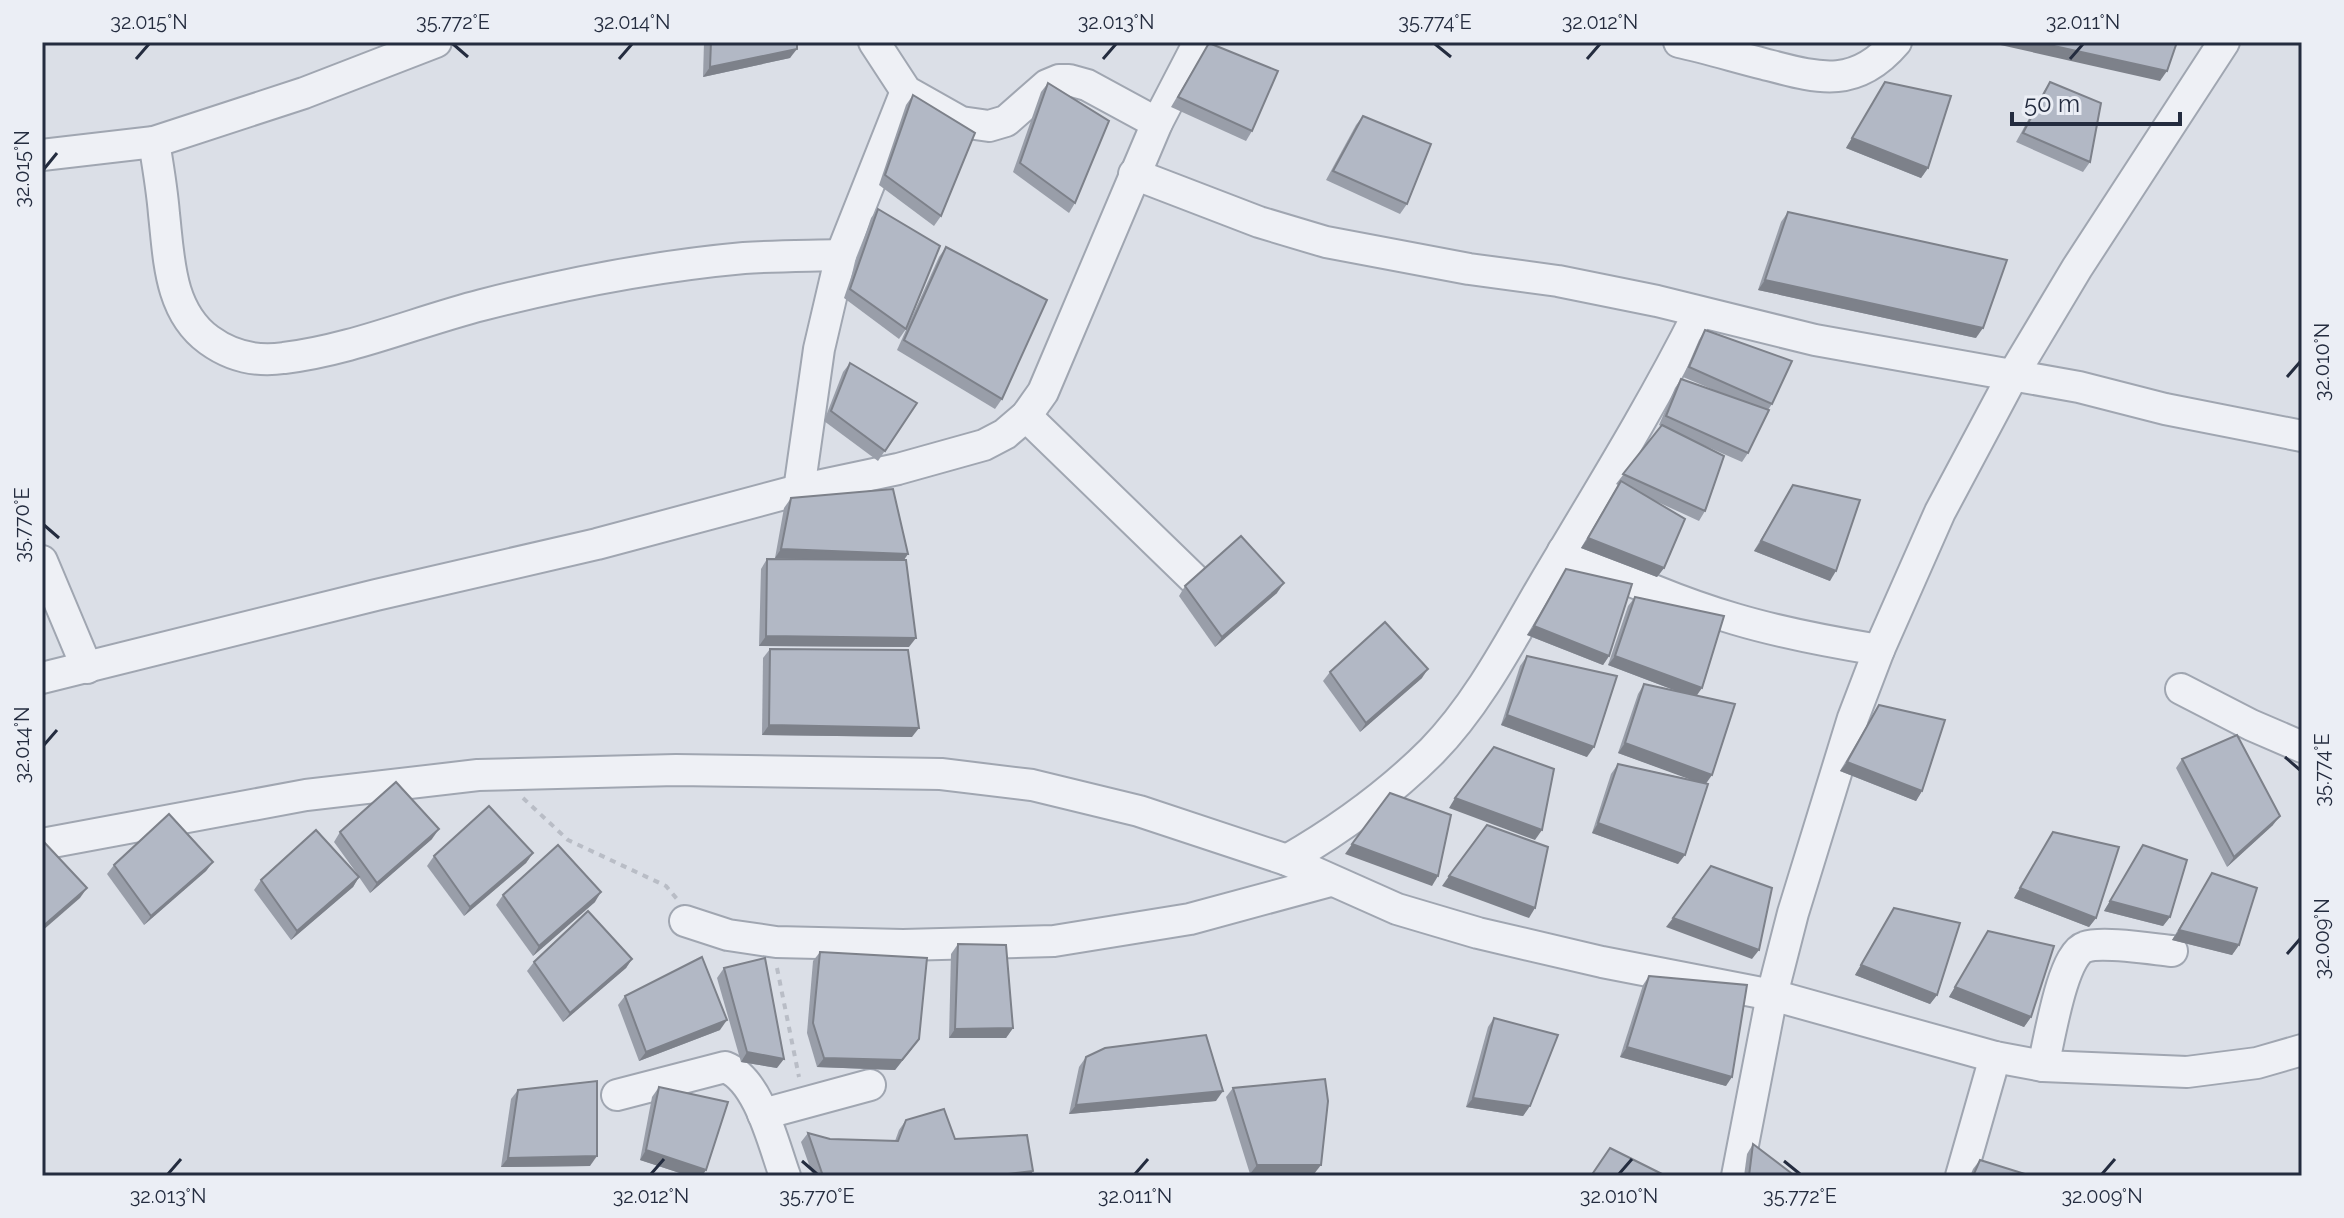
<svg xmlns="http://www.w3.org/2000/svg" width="2344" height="1218" viewBox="0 0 2344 1218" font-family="Raleway,sans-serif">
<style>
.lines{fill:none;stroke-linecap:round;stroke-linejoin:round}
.minor-casing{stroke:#a0a6b1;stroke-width:34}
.path{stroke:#b9bdc6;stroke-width:4;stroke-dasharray:6 6;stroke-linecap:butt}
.minor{stroke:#eef0f5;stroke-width:30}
.wall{fill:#999ea9}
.shaded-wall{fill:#7d818a}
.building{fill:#b2b8c5;stroke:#7d818a;stroke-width:2}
.ticks{fill:none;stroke:#242c3f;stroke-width:3}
.neatline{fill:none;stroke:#242c3f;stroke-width:3}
.ticks-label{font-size:20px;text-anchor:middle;fill:#242c3f}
</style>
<rect width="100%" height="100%" fill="#dbdfe7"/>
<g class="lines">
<defs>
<g id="minor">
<polyline points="874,42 906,91 961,122 989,126 1006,121 1047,85 1059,80 1069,80 1087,85 1157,123"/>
<path d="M1679,42C1707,48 1736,57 1764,64C1818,78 1855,90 1896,42"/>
<path d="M154,142C158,166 162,189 164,214C169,258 169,311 209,340C231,356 257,362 284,358C351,350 416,322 482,305C568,283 655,266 744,258C776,256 808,256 841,255"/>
<polyline points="42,155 154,142 304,93 436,42"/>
<polyline points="1134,174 1259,222 1326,242 1469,269 1558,281 1657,301 1815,340 2079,387 2165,409 2302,436"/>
<polyline points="1026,416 1193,578"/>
<polyline points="799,490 819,349 841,255 906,91"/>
<path d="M1563,551C1619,576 1676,602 1735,619C1782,633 1830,642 1879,650"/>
<polyline points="42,561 87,668"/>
<polyline points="42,678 376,595 597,544 799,490 898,469 984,445 1005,434 1026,416 1043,392 1157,123 1199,42"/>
<polyline points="2181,689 2251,725 2302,747"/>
<polyline points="42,844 306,795 478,775 676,770 941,774 1032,785 1139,811 1287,860 1397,909 1478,933 1602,962 1772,995 1995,1057 2043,1066 2187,1072 2257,1063 2302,1050"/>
<path d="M1287,860C1339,830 1389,794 1432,751C1479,703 1512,638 1546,580C1599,491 1653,404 1699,312"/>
<polyline points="685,921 728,935 776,942 903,945 1054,941 1190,919 1330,881"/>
<path d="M2043,1066C2049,1043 2062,954 2085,947C2102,941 2152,949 2172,951"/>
<path d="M617,1095L725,1067C759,1080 773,1143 785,1176"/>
<polyline points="763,1114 870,1085"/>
<polyline points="1737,1176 1772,995 1793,913 1853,718 1879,650 1940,512 2013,375 2077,268 2224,42"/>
<polyline points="1961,1176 1995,1057"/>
</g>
</defs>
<use href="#minor" class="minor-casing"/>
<g class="path">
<polyline points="523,798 568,840 666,886 677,899"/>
<polyline points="777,968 799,1077"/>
</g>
<use href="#minor" class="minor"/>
</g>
<g class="wall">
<polygon points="704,42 797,42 790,58 703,77"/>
<polygon points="1209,43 1252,131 1246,141 1171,107"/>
<polygon points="1885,82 1928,168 1921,178 1846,148"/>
<polygon points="2050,82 2090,162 2083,172 2016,142 2044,91"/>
<polygon points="1048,83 1075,203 1069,213 1013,172 1041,92"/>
<polygon points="913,95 941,216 934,226 879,185 906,105"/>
<polygon points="1363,116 1407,204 1400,214 1326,180 1356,125"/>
<polygon points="878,209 906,329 899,339 844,298 871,218"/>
<polygon points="1788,212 1976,338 1758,290 1781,222"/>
<polygon points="946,247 1002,399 995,409 897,350 939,257"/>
<polygon points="1705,330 1772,404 1768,410 1748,453 1742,462 1694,441 1705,511 1699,521 1649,498 1664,568 1657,577 1581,548 1618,485 1616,484 1661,426 1659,425 1675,388 1681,379 1714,390 1683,377 1699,340"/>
<polygon points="850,363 917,403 878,461 824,421 843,372"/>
<polygon points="1793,485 1830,581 1754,551"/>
<polygon points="791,498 904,560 909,647 759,646 761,569 767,559 810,560 775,558 784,508"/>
<polygon points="1566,569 1609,656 1603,665 1527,635"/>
<polygon points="1185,586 1277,593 1215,647 1179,596"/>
<polygon points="1635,597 1696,695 1706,783 1678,864 1592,833 1611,774 1618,764 1694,780 1618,753 1638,694 1644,684 1679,692 1608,665 1628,606"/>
<polygon points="770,649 912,737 762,735 763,658"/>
<polygon points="1527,656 1587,757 1501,725 1520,666"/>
<polygon points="1330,672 1422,678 1360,732 1323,681"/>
<polygon points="1879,705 1922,791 1916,801 1840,771"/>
<polygon points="2182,759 2273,825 2227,867 2176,768"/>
<polygon points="340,832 432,839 370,893 359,877 353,887 291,940 254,890 261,880 358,875 334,842"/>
<polygon points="2053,832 2096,918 2089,927 2014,898"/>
<polygon points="2143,845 2170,917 2163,926 2104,911"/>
<polygon points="533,853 526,863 464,916 427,866 434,856"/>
<polygon points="213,862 206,871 144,925 107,874 114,865"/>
<polygon points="2212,873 2239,945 2232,955 2172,940"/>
<polygon points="503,895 595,902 533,956 496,905"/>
<polygon points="1894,908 1937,995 1930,1004 1855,975"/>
<polygon points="1988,931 2031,1017 2024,1027 1949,997"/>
<polygon points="958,944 1013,1028 1006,1038 949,1038 951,954"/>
<polygon points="820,952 912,1049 895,1070 817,1067 807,1033 813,961"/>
<polygon points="632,959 626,968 563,1022 527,971 534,962"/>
<polygon points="724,968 777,1068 741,1062 717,978"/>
<polygon points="1649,976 1726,1086 1620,1057 1643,985"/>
<polygon points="625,996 720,1030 639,1061 618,1005"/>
<polygon points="1494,1018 1530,1106 1523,1116 1466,1107 1488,1027"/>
<polygon points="1086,1057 1216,1101 1069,1114 1079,1067"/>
<polygon points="659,1087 702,1176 689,1176 640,1160 652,1097"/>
<polygon points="1233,1088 1314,1174 1250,1174 1226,1097"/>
<polygon points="518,1090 590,1166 501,1167 511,1099"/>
<polygon points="906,1120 955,1139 1030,1176 813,1176 801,1142 808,1133 830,1139 895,1141 899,1130"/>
<polygon points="1753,1144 1795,1176 1744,1176 1747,1154"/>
<polygon points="1980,1160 2025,1176 1970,1176 1973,1169"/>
</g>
<g class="shaded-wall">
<polygon points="1987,42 2036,42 2167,71 2160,81"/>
<polygon points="797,49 790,58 703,77 710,67"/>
<polygon points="1852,138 1928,168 1921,178 1846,148"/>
<polygon points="1765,280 1983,328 1976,338 1758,290"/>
<polygon points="1588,538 1664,568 1657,577 1581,548"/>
<polygon points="1761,541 1836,571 1830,581 1754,551"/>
<polygon points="781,549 908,554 902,563 775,558"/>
<polygon points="1284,583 1277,593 1215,647 1222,637"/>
<polygon points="1534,626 1609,656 1603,665 1527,635"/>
<polygon points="766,636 916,638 909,647 759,646"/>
<polygon points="1615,656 1702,688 1695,698 1608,665"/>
<polygon points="1428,669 1422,678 1360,732 1366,723"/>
<polygon points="1507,715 1594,747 1587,757 1501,725"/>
<polygon points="769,725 919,728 912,737 762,735"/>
<polygon points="1625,743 1712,775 1705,785 1618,753"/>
<polygon points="1847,762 1922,791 1916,801 1840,771"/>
<polygon points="1455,798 1542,830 1535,840 1449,808"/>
<polygon points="2280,816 2273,825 2227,867 2234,857"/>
<polygon points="1598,823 1685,855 1678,864 1592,833"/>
<polygon points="439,829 432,839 370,893 377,883"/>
<polygon points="1352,844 1438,876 1432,886 1345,854"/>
<polygon points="533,853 526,863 464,916 470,907"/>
<polygon points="213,862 206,871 144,925 151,916"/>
<polygon points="1449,876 1535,908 1529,918 1442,886"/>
<polygon points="359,877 353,887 291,940 297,931"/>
<polygon points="87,888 80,898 42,931 42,927"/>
<polygon points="2020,888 2096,918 2089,927 2014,898"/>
<polygon points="601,892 595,902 533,956 539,946"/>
<polygon points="2110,901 2170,917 2163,926 2104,911"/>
<polygon points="1673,918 1759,950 1752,959 1666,927"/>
<polygon points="2179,930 2239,945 2232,955 2172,940"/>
<polygon points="632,959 626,968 563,1022 570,1013"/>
<polygon points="1861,965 1937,995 1930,1004 1855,975"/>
<polygon points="1955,987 2031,1017 2024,1027 1949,997"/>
<polygon points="727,1020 720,1030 639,1061 646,1052"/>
<polygon points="1013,1028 1006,1038 949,1038 955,1029"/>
<polygon points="919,1039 895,1070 817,1067 824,1058"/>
<polygon points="1627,1047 1732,1077 1726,1086 1620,1057"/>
<polygon points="747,1052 784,1059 777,1068 741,1062"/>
<polygon points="1223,1091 1216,1101 1069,1114 1076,1105"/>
<polygon points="1473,1098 1530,1106 1523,1116 1466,1107"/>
<polygon points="646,1150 706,1170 702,1176 689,1176 640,1160"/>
<polygon points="597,1156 590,1166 501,1167 508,1158"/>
<polygon points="1257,1165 1321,1165 1314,1174 1250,1174"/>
<polygon points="1033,1171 1030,1176 992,1176"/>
</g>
<g class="building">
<polygon points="711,42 797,42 797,49 710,67"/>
<polygon points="2036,42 2177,42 2167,71"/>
<polygon points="1209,43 1278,71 1252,131 1178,97"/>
<polygon points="1885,82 1951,96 1928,168 1852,138"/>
<polygon points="2050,82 2101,103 2090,162 2023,133"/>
<polygon points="1048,83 1109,121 1075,203 1020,163"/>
<polygon points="913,95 975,133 941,216 885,175"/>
<polygon points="1363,116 1431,144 1407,204 1333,171"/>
<polygon points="878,209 940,246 906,329 850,289"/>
<polygon points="1788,212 2007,260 1983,328 1765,280"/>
<polygon points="946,247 1047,300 1002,399 904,340"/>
<polygon points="1705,330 1792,361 1772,404 1689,367"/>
<polygon points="850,363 917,403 885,451 831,411"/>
<polygon points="1681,379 1769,410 1748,453 1666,416"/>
<polygon points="1662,425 1724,456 1705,511 1623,474"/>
<polygon points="1621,481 1685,519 1664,568 1588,538"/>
<polygon points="1793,485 1860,500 1836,571 1761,541"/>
<polygon points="893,489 908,554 781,549 791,498"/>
<polygon points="1241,536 1284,583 1222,637 1185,586"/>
<polygon points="767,559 906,560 916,638 766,636"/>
<polygon points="1566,569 1632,584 1609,656 1534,626"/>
<polygon points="1635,597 1724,616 1702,688 1615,656"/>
<polygon points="1385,622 1428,669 1366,723 1330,672"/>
<polygon points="770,649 908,650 919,728 769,725"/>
<polygon points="1527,656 1617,676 1594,747 1507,715"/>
<polygon points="1644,684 1735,704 1712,775 1625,743"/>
<polygon points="1879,705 1945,720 1922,791 1847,762"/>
<polygon points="2237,735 2280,816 2234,857 2182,759"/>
<polygon points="1494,747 1554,769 1542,830 1455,798"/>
<polygon points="1618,764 1708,784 1685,855 1598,823"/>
<polygon points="396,782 439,829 377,883 340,832"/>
<polygon points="1390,793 1451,815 1438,876 1352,844"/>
<polygon points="489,806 533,853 470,907 434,856"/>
<polygon points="169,814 213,862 151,916 114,865"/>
<polygon points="1487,825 1548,847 1535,908 1449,876"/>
<polygon points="316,830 359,877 297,931 261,880"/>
<polygon points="2053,832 2119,847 2096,918 2020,888"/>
<polygon points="43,841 87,888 42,927 42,842"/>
<polygon points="558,845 601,892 539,946 503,895"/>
<polygon points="2143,845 2187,860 2170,917 2110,901"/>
<polygon points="1711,866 1772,888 1759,950 1673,918"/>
<polygon points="2212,873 2257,888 2239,945 2179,930"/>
<polygon points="1894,908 1960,923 1937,995 1861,965"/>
<polygon points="588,911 632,959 570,1013 534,962"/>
<polygon points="1988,931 2054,946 2031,1017 1955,987"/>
<polygon points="958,944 1006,945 1013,1028 955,1029"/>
<polygon points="820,952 927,958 919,1039 902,1060 824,1058 813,1023"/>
<polygon points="702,957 727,1020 646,1052 625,996"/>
<polygon points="765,958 784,1059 747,1052 724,968"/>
<polygon points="1649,976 1747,985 1732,1077 1627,1047"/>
<polygon points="1494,1018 1558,1035 1530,1106 1473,1098"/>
<polygon points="1206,1035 1223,1091 1076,1105 1086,1057 1105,1048"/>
<polygon points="1325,1079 1328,1101 1321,1165 1257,1165 1233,1088"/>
<polygon points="597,1081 597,1156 508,1158 518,1090"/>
<polygon points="659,1087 728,1102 706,1170 646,1150"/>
<polygon points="944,1109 955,1139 1027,1135 1033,1171 992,1176 823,1176 808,1133 830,1139 898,1141 906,1120"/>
<polygon points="1753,1144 1795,1176 1749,1176"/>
<polygon points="1610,1148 1666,1176 1591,1176"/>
<polygon points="1980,1160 2025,1174 2025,1176 1973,1176"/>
</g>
<path class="ticks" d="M453,44L468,57M1435,44L1451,57M136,59L149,44M619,59L632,44M1103,59L1116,44M1587,59L1600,44M2070,59L2083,44M44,169L57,153M2287,377L2300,362M44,525L59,538M44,745L57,730M2285,757L2300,770M2287,954L2300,939M802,1161L817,1174M1784,1161L1800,1174M168,1174L181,1159M651,1174L664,1159M1135,1174L1148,1159M1619,1174L1632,1159M2102,1174L2115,1159"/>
<rect width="2344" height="1218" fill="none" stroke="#ebeef5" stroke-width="88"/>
<path d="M2012 112v12h168v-12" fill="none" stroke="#242c3f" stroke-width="4"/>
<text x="2024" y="112" font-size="24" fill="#242c3f" stroke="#ebeef5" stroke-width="6" paint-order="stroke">50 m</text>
<rect x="44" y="44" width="2256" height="1130" class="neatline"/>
<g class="ticks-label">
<text x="149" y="29">32.015°N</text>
<text x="453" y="29">35.772°E</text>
<text x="632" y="29">32.014°N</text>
<text x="1116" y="29">32.013°N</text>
<text x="1435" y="29">35.774°E</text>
<text x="1600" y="29">32.012°N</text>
<text x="2083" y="29">32.011°N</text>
<text transform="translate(22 169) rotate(-90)" y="7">32.015°N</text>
<text transform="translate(2322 362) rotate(-90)" y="7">32.010°N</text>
<text transform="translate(22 525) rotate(-90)" y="7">35.770°E</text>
<text transform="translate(22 745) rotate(-90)" y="7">32.014°N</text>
<text transform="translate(2322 770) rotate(-90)" y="7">35.774°E</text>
<text transform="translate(2322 939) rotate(-90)" y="7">32.009°N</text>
<text x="168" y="1203">32.013°N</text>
<text x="651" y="1203">32.012°N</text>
<text x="817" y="1203">35.770°E</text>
<text x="1135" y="1203">32.011°N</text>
<text x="1619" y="1203">32.010°N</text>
<text x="1800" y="1203">35.772°E</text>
<text x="2102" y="1203">32.009°N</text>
</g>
</svg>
